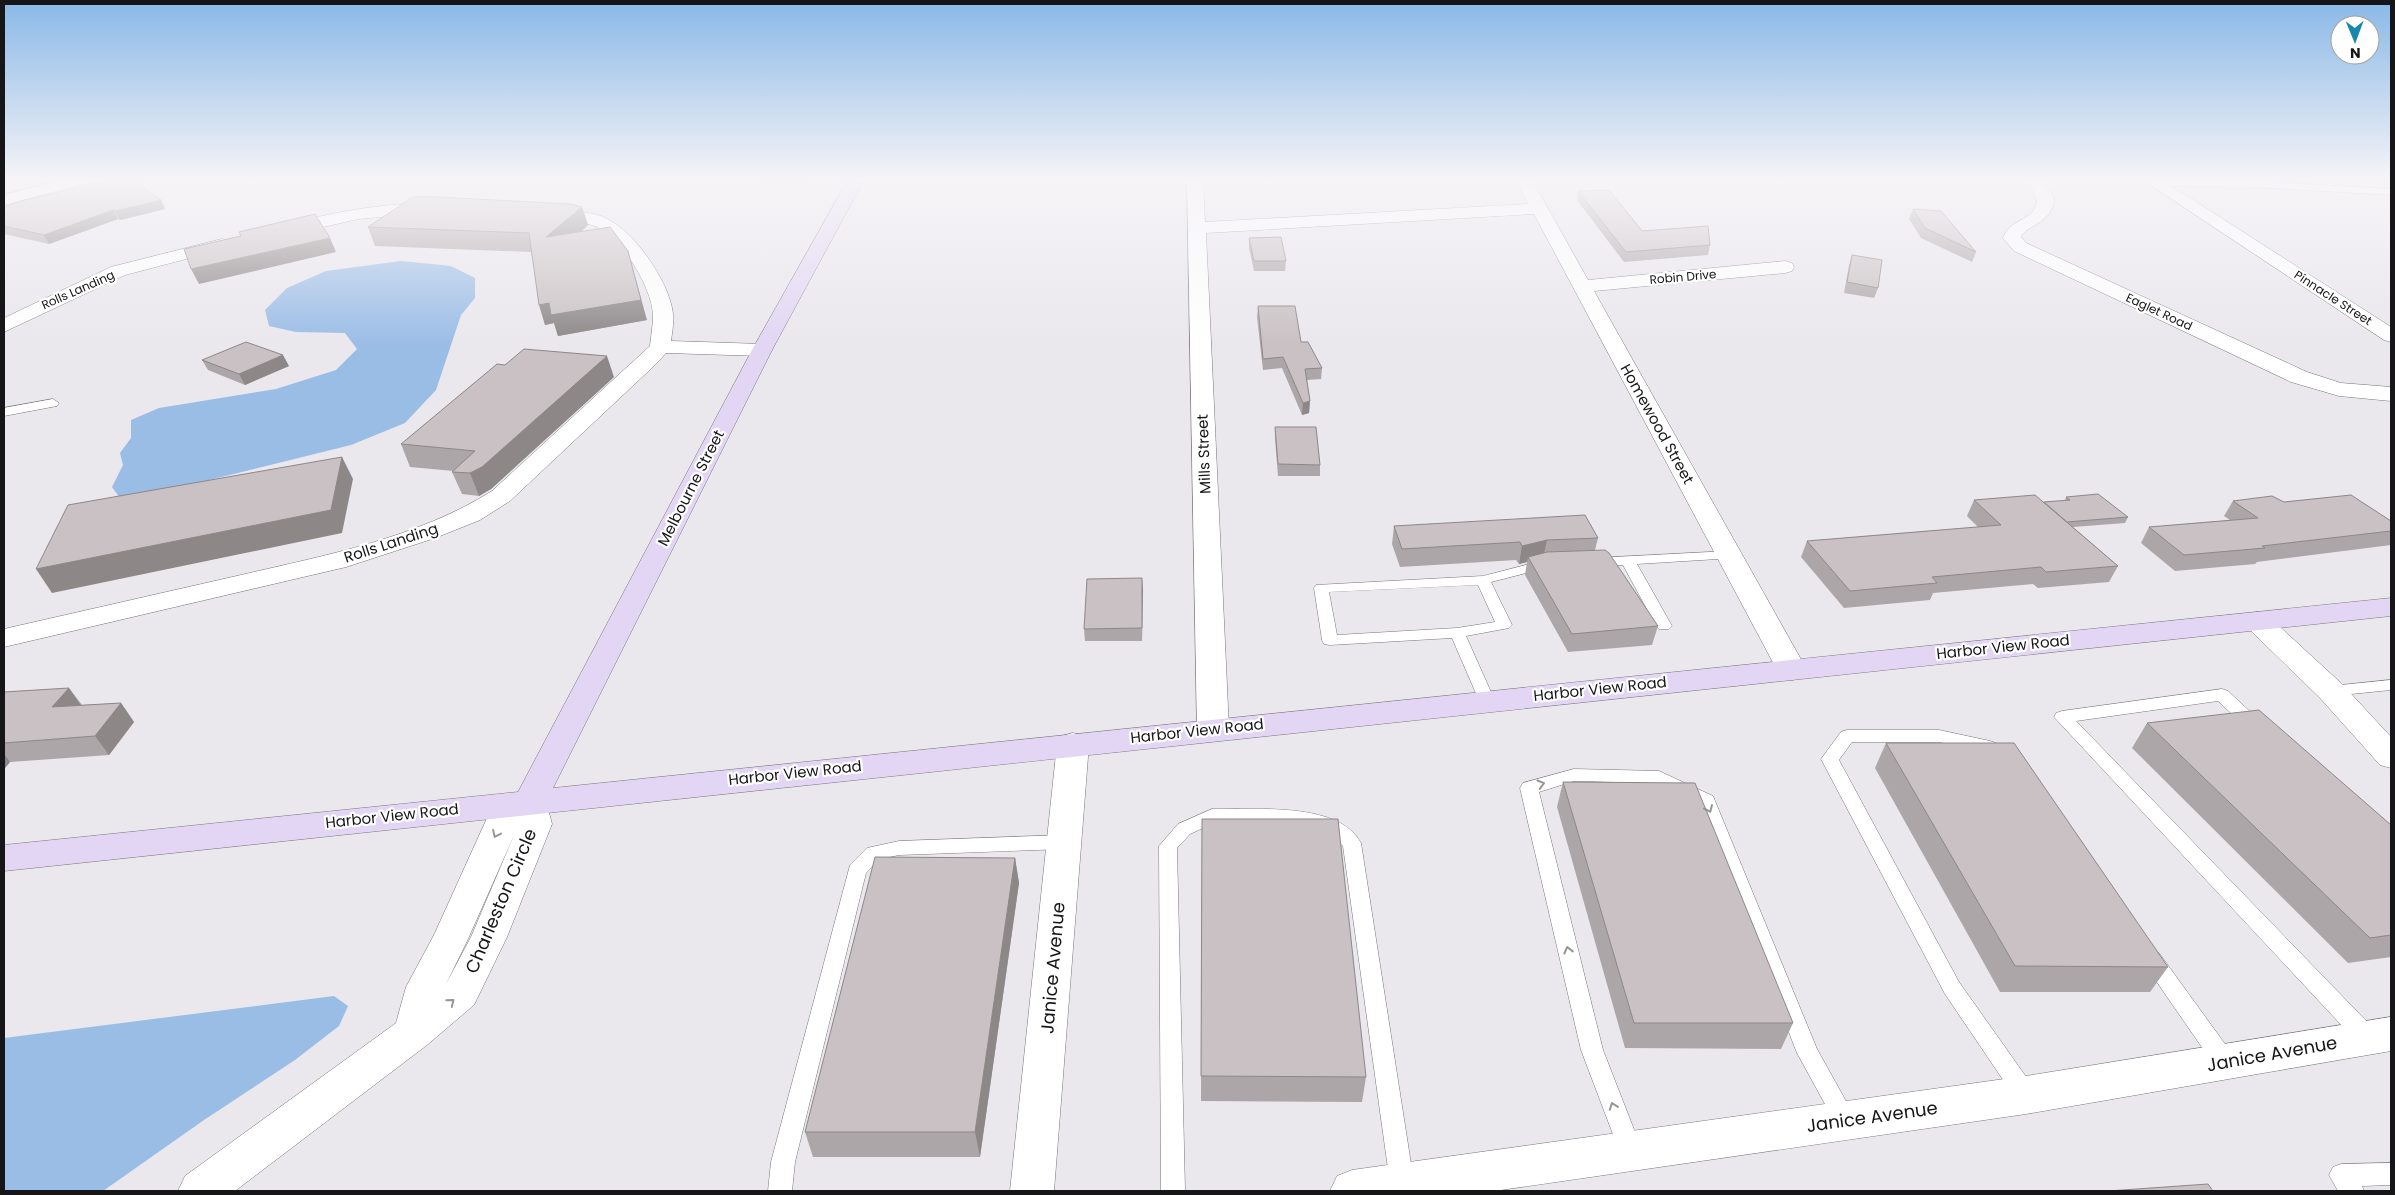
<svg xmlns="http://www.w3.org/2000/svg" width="2395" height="1195" viewBox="0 0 2395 1195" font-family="Poppins,sans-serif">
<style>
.water{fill:#9abde6}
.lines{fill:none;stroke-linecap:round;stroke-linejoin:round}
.lane-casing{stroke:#78767b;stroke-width:1}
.street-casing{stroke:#78767b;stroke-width:1}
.secondary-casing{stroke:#78767b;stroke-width:1}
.lane{fill:#fff;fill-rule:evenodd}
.street{fill:#fff;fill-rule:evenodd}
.secondary{fill:#e2d6f4;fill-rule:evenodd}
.wall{fill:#ada6a8}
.shaded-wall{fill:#8d8788}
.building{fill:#c9c1c3;stroke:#8d8788}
.oneway{stroke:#969697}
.labels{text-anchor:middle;stroke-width:4.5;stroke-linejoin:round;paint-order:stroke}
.far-street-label{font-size:12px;fill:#161517;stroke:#fff}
.street-label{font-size:15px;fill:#161517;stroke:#fff}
.near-street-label{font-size:18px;fill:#161517;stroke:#fff}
</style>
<rect width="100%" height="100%" fill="#eae7ed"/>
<g class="water">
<polygon points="401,261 451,266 475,278 475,298 461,315 436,390 405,423 351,445 149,495 120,498 112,487 123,465 120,453 131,438 131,420 159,408 276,389 336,370 357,349 345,333 296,332 269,326 265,310 287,288 326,271"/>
<polygon points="334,996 348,1006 339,1026 295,1060 204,1120 103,1191 4,1191 4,1038"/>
</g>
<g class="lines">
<defs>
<g id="lane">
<polygon points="2157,181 2252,181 2391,189 2391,195 2252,187 2154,186 2153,184"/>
<polygon points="53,399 59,403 57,406 4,416 4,408"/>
<polygon points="1729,551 1734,552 1736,555 1734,558 1637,564 1672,626 1669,629 1659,629 1656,626 1623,565 1596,566 1589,562 1596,558"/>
<path d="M1545,560L1550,561L1552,564L1550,567L1491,582L1512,625L1509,628L1466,636L1495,701L1493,705H1481L1452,638L1330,645L1324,644L1322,640L1314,588L1316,585L1483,576ZM1478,585L1495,622L1457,628L1337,635L1329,592Z"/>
<polygon points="2391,680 2391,690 2331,696 2325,695 2323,691 2325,687 2331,686"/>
<polygon points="2222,689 2228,691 2260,721 2262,725 2260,729 2254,731 2248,729 2218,701 2076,721 2375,1030 2378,1037 2375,1044 2367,1046 2359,1044 2054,717 2056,713 2062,711"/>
<polygon points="1847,730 1939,730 1990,741 1996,743 1999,747 1996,751 1990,753 1939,742 1852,742 1839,760 1959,982 2034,1088 2037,1095 2034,1102 2026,1105 2018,1102 1945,994 1821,759 1841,732"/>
<polygon points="1574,769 1659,771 1713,796 1817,1049 1856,1119 1853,1126 1845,1129 1837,1126 1797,1053 1700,805 1656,783 1574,781 1539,792 1603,1050 1642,1150 1638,1158 1630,1161 1622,1158 1581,1050 1520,788 1523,783"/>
<path d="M1212,809C1253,810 1339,801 1361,843L1414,1183L1410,1191H1394L1390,1183L1343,846L1329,833L1303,825L1214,823L1190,834L1177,848L1185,1191H1161L1159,846L1178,824Z"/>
<polygon points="1064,835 1071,837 1073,842 1071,847 1064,849 899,855 880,859 866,873 795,1162 792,1191 768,1191 771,1162 850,865 867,848 899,841"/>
<polygon points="2152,951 2159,953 2233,1055 2236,1062 2233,1069 2225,1072 2217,1069 2145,965 2142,959 2145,953"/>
<polygon points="2391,1163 2391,1185 2362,1186 2364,1191 2338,1191 2329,1175 2333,1167 2341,1164"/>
</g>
<g id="street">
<polygon points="69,178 96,178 94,181 4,205 4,195"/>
<polygon points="1187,178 1203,178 1205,222 1528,204 1515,178 1531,178 1588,280 1785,261 1792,263 1794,267 1792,271 1785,273 1594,291 1807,670 1802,677 1792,680 1782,677 1777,670 1534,214 1206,233 1229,729 1224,737 1213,740 1202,737 1197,729"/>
<path d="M2022,178H2039L2053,195L2054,202C2049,225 2026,225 2021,237L2026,243L2307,372L2341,383L2391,387V401L2339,396L2291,382L2014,251L2003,238C2011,217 2032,223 2037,202L2033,190Z"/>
<polygon points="2140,178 2159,178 2391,327 2391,342 2384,340"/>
<path d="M433,203L439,204L442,208L439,212L358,219L284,236L278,235L275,231L278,227C329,213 380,203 433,203Z"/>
<path d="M548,209C565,211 585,211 601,216C632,227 670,282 673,314C674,323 672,333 671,341L762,344L769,346L772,350L769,354L762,356L666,353L655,365L510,501L480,520L435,538L346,567L4,647V629C83,611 162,593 241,575C327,555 417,538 492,491L650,346C651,336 653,325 653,315C652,287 620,234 592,225C576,220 558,222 542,218L539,214L542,210Z"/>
<polygon points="222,239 228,240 231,244 228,248 125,275 4,332 4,318 111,267"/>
<polygon points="2257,612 2267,615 2342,684 2391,737 2391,768 2380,765 2320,698 2247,627 2243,621 2247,615"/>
<polygon points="1073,733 1084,736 1089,744 1054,1191 1010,1191 1057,744 1062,736"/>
<path d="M530,789L542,792L546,801L552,824L507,937L474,1005L427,1045L235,1191H178L185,1176L396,1023L406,987L434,935L487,818L518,792ZM515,833L471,937L446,984L468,939Z"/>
<polygon points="2391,1017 2391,1051 2026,1114 1494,1191 1330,1191 1337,1176 1352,1170 2026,1076"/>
</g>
<polygon id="secondary" points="849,178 865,178 772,350 553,788 2391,598 2391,616 4,871 4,845 518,792 752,350"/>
</defs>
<use href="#lane" class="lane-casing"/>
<use href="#street" class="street-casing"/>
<use href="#secondary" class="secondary-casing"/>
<use href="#lane" class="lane"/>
<use href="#street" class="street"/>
<use href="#secondary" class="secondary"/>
</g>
<g class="wall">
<polygon points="763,178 807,178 804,182 764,182"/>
<polygon points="2373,178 2391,178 2391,181 2378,181"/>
<polygon points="1578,191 1642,231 1710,245 1708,255 1624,262 1577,200"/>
<polygon points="161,200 165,209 120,220 118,219 49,244 4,234 4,207"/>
<polygon points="582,207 588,225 581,232 647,320 558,336 554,323 545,325 531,252 375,246 368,227"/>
<polygon points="1913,209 1976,252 1972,262 1921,238 1909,219"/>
<polygon points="1249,238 1286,261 1285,271 1254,271 1249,248"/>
<polygon points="1852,255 1878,288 1874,298 1844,293 1849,265"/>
<polygon points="1258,306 1301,342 1322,368 1321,379 1307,380 1310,401 1309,413 1302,415 1282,368 1263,370 1257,317"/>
<polygon points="202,360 289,366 245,385 208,370"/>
<polygon points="614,377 491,489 479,496 462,494 452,472 454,471 410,467 401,444"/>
<polygon points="1275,427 1320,465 1320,476 1278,476 1275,438"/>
<polygon points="2066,497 2128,517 2125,523 2073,527 2118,566 2109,582 2038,588 2033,584 1933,593 1930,600 1844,608 1801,557 1807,541 1978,527 1967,516 1974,500 2044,502 2065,501"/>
<polygon points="2233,501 2284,502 2391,521 2391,545 2257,562 2255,564 2175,571 2141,543 2149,527 2230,520 2224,516"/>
<polygon points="1394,526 1598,538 1595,550 1658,626 1652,645 1568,652 1525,575 1527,562 1519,564 1516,560 1400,567 1392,544"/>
<polygon points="1142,578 1142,641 1085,641 1084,629"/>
<polygon points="69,688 82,705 121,703 134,722 109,755 10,762 5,768 4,768 4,692"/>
<polygon points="2147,723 2391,825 2391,957 2348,963 2132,748"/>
<polygon points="1886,743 2168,967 2150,992 2000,992 1875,768"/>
<polygon points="1563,782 1793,1023 1781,1049 1625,1048 1557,807"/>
<polygon points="1202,819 1366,1077 1362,1102 1201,1101"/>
<polygon points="1015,858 1019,883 980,1157 813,1157 805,1132"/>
</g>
<g class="shaded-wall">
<polygon points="161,200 165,209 120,220 115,211"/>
<polygon points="582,207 588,225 552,256 546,237"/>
<polygon points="113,210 118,219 49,244 44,235"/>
<polygon points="330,238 336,252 199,284 191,269"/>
<polygon points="628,251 647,320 558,336 554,323 545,325 539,305"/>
<polygon points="283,355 289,366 245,385 239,374"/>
<polygon points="607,356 614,377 491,489 479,496 470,473"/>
<polygon points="1310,401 1309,413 1302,415 1303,403"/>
<polygon points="342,457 353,479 342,533 52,593 36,569"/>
<polygon points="1547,540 1543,558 1528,557 1527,562 1519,564 1522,546"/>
<polygon points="1142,578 1143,590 1142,641"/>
<polygon points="69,688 82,707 52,707"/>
<polygon points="121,703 134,722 109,755 95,736"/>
<polygon points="4,754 10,762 5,768 4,766"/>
<polygon points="1015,858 1019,883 980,1157 975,1132"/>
</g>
<g class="building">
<polygon points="118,178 131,178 161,200 115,211 113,210 44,235 4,226 4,207 21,201"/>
<polygon points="1609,190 1642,231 1708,226 1710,245 1626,252 1578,191"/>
<polygon points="413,197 438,197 570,204 582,207 546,237 610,227 628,251 641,300 551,315 549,303 539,305 529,233 368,227"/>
<polygon points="1913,209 1941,211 1976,252 1925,228"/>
<polygon points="315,214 330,238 191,269 184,249 241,236 239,232"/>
<polygon points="1281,237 1286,261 1254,261 1249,238"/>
<polygon points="1852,255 1882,260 1878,288 1847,282"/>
<polygon points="1258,306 1295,306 1301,342 1308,342 1322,368 1305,369 1310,401 1303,403 1283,357 1263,359"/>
<polygon points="246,342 283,355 239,374 202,360"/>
<polygon points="524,349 607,356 482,467 470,473 452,472 475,451 401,444 497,364 505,365"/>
<polygon points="1275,427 1316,427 1320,465 1278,464"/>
<polygon points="342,457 331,510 36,569 68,505"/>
<polygon points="2098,494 2128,517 2067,522 2044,502 2070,500 2066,497"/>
<polygon points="2035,495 2118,566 2046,572 2041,567 1932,577 1937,583 1850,591 1807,541 2001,525 1974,500"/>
<polygon points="2351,495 2391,521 2391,531 2262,546 2265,548 2184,555 2149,527 2258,518 2233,501 2272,496 2284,502"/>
<polygon points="1585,515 1598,538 1547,540 1522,546 1520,542 1402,549 1394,526"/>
<polygon points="1605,550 1609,553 1658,626 1572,634 1528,557 1547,552"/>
<polygon points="1142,578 1142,628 1084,629 1087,579"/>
<polygon points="69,688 52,707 121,703 95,736 4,743 4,692"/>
<polygon points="2259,710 2391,825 2391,935 2370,938 2147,723"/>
<polygon points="1886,743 2014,743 2168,967 2015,966"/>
<polygon points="1563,782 1695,783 1793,1023 1634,1023"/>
<polygon points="1202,819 1338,819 1366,1077 1201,1076"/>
<polygon points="875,857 1015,858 975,1132 805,1132"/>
<polygon points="2208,1184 2213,1191 2108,1191"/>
</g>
<defs><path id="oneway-chevron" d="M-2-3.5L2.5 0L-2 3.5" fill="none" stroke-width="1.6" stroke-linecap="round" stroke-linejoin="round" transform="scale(1.25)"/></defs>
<g class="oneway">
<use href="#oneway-chevron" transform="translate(1541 784) rotate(-16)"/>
<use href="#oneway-chevron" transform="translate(1709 809) rotate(66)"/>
<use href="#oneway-chevron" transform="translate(496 834) rotate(115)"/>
<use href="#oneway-chevron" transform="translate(1568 950) rotate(-104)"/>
<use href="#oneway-chevron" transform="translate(451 1002) rotate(-39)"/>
<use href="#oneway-chevron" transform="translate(1613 1106) rotate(-110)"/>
</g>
<linearGradient id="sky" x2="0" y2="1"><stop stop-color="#89b8e7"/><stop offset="0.52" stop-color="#f6f4f7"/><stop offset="1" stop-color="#f6f4f7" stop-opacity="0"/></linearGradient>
<rect width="2395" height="345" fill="url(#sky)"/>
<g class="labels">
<g class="far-street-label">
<text transform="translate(1683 277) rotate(-5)" y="4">Robin Drive</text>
<text transform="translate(78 290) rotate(-24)" y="4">Rolls Landing</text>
<text transform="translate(2333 298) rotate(33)" y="4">Pinnacle Street</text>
<text transform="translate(2159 312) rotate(25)" y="4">Eaglet Road</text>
</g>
<g class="street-label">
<text transform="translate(1657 424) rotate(61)" y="5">Homewood Street</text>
<text transform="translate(1204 454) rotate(-92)" y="5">Mills Street</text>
<text transform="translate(691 488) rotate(-63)" y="5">Melbourne Street</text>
<text transform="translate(391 543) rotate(-18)" y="5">Rolls Landing</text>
<text transform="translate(2003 647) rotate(-6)" y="5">Harbor View Road</text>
<text transform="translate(1600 689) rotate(-6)" y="5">Harbor View Road</text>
<text transform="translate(1197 731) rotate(-6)" y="5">Harbor View Road</text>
<text transform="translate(795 773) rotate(-6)" y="5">Harbor View Road</text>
<text transform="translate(392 816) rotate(-6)" y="5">Harbor View Road</text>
</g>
<g class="near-street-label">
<text transform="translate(501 901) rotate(-67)" y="6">Charleston Circle</text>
<text transform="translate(1053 968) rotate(-85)" y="6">Janice Avenue</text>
<text transform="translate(2272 1054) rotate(-10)" y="6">Janice Avenue</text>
<text transform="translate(1872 1117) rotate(-8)" y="6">Janice Avenue</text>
</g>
</g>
<rect width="2395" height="1195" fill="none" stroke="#161517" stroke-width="10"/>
<g transform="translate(2355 40) rotate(179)"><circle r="24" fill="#ffffff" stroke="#a2a1a2"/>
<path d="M0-4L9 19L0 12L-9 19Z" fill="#1787ad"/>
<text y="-8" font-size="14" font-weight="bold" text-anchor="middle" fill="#161517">N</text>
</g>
</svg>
